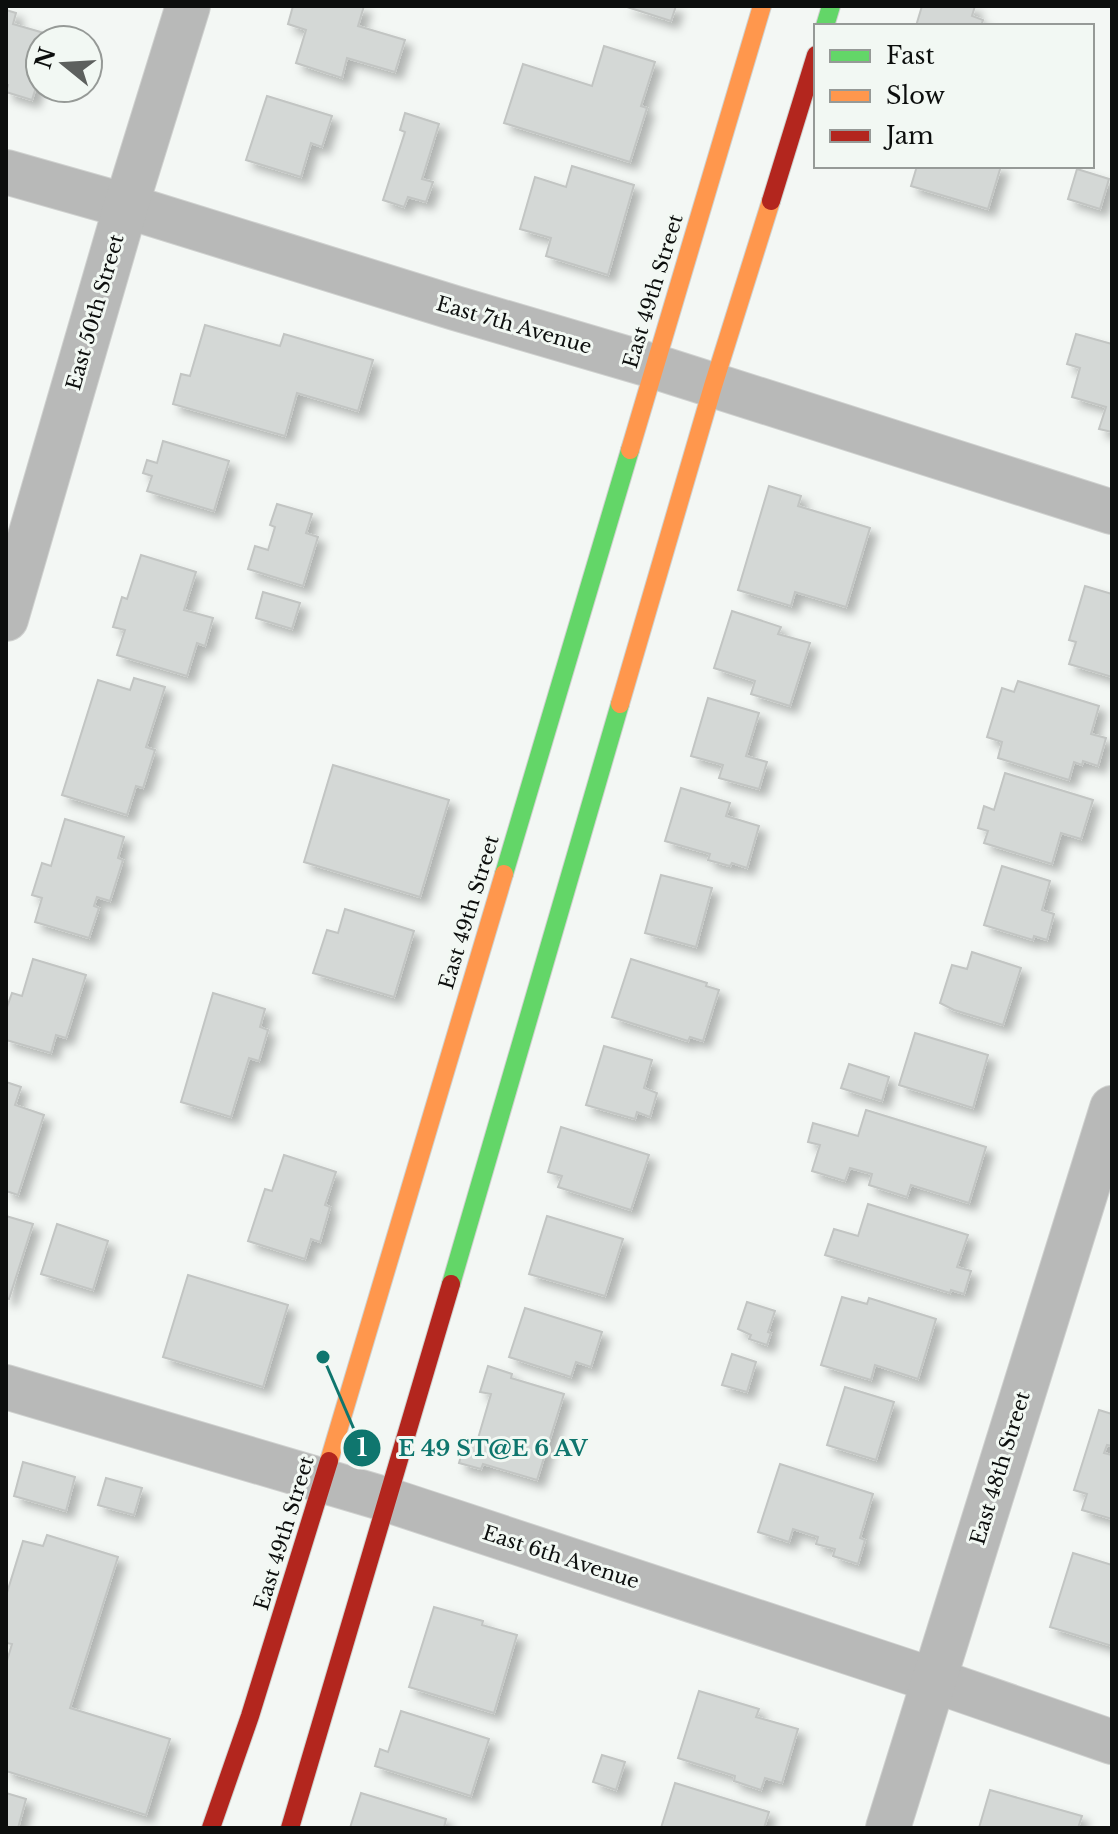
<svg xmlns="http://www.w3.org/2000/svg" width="1118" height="1834" viewBox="0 0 1118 1834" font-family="'Libre Baskerville',serif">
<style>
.building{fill:#d4d8d6;stroke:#c2c5c3;stroke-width:2;filter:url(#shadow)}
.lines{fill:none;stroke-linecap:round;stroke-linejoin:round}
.street-casing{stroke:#cfd1cf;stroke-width:46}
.fast-casing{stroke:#cfd1cf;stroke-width:20}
.slow-casing{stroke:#cfd1cf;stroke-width:20}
.jam-casing{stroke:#cfd1cf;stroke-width:20}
.street{stroke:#b8b9b8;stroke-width:44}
.fast{stroke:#63d668;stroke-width:18}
.slow{stroke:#ff974d;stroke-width:18}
.jam{stroke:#b3261e;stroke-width:18}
.labels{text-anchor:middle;stroke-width:6;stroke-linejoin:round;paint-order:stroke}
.street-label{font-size:20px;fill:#0c0e0d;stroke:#f2f8f3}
.leader{fill:none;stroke:#0f766e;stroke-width:3}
.callout-dot{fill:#0f766e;stroke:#f2f8f3;stroke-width:3}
.mark-label{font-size:24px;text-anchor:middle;font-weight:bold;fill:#fff}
.callout-label{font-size:22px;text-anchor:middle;font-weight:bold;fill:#0f766e;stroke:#f2f8f3;stroke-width:6;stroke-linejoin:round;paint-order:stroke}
</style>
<defs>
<filter id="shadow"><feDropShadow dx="7" dy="7" stdDeviation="4" flood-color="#0004"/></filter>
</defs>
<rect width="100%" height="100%" fill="#f3f7f4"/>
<g class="building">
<polygon points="293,6 364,6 358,26 405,40 395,72 347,58 342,78 296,63 306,30 288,24"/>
<polygon points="624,6 676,6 671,21"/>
<polygon points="922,6 975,6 972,16 983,20 981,26 916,26"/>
<polygon points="6,10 16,13 13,24 51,35 50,40 40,40 40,74 32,100 6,92 8,85 6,84"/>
<polygon points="604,46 655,62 641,106 647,108 630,162 504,123 523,64 592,86"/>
<polygon points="267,96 332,116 322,147 311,143 301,177 246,160"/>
<polygon points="405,113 439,124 422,179 433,182 426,202 408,197 404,207 383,200 405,132 400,130"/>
<polygon points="572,166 634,185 608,275 546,256 551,238 520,229 535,177 566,187"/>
<polygon points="917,166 1001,166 988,209 911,186"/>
<polygon points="1077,169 1109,179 1100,209 1068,199"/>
<polygon points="205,325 280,346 284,334 373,360 358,411 297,393 285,436 173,404 181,374 190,376"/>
<polygon points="1076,334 1112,344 1112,432 1099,429 1106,407 1072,397 1080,368 1067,364"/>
<polygon points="163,441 229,461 214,511 147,491 152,476 143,473 147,460 157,463"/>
<polygon points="769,486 801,496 798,506 870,528 846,607 795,592 791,606 738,590"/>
<polygon points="277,504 312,514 306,533 318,537 303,586 248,569 255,546 268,550 275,527 270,525"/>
<polygon points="141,555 196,572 184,610 213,618 205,646 197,643 187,676 117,655 125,630 113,627 122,597 127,599"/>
<polygon points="1085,586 1112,594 1112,677 1069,664 1076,642 1069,640"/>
<polygon points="263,592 300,603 292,629 256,618"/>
<polygon points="732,611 781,627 778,634 810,643 790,706 751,694 755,681 714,668"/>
<polygon points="134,678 165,687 146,747 155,750 143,788 136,786 127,815 62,795 98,680 130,690"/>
<polygon points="1018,681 1099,706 1091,734 1106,738 1098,766 1083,761 1082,765 1074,762 1069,780 998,758 1002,742 987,737 1002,688 1014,692"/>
<polygon points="708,698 759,713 746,756 767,762 759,789 719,778 723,765 691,756"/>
<polygon points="333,765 449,800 420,897 304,862"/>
<polygon points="1005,773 1093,800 1081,839 1061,833 1052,864 984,843 988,831 978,828 984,806 994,810"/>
<polygon points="681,788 730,803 726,816 759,826 747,868 732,863 730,866 708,860 710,854 665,841"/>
<polygon points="65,819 124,837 118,858 123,860 110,901 97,897 94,906 99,908 89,938 35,922 42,898 32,895 42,863 51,866"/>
<polygon points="1002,866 1050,881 1042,910 1054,914 1047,940 1034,936 1033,940 984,925"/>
<polygon points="661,875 712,888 696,947 645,933"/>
<polygon points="345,909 414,931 394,997 313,973 327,930 338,933"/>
<polygon points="972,952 1021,968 1003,1025 954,1010 940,1003 952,965 967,969"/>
<polygon points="33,959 86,975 66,1038 56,1035 51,1053 6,1040 6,1010 12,993 22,996"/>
<polygon points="631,959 707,983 706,986 719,990 703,1041 690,1037 688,1041 612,1017"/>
<polygon points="213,993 265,1009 260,1027 268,1030 259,1061 249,1058 231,1117 181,1102"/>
<polygon points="915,1033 988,1055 973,1108 899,1085"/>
<polygon points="604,1046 652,1060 644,1088 657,1093 650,1117 637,1112 635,1119 586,1105"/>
<polygon points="849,1064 889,1077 882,1101 841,1088"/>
<polygon points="6,1082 21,1087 15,1105 44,1115 18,1195 6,1191"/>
<polygon points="866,1110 986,1147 969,1203 911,1185 907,1197 869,1185 872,1174 850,1168 845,1181 812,1171 820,1145 808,1142 813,1123 858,1136"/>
<polygon points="561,1127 649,1155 631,1210 558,1187 562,1176 548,1172"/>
<polygon points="284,1155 336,1172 325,1205 330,1207 320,1242 311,1239 305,1259 248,1241 265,1189 272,1191"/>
<polygon points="868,1204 968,1235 957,1267 971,1271 964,1294 951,1290 950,1293 825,1255 834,1229 858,1236"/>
<polygon points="6,1216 33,1224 9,1299 6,1298"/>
<polygon points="547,1216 623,1239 605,1296 529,1274"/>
<polygon points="57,1224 108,1241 93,1290 41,1274"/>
<polygon points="188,1275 288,1305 263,1387 163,1357"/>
<polygon points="842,1297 867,1304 869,1298 936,1319 918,1379 875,1365 871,1380 821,1365"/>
<polygon points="747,1302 775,1311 768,1332 771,1333 767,1345 749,1339 751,1335 738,1329"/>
<polygon points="525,1308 602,1332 591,1367 576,1362 571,1377 509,1357"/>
<polygon points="732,1354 756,1362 747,1392 722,1385"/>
<polygon points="488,1366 512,1374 511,1378 564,1394 537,1480 483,1464 481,1469 459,1463 466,1438 477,1442 491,1394 480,1392"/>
<polygon points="845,1387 894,1402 876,1460 827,1445"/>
<polygon points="1099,1410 1112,1414 1112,1446 1107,1445 1104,1453 1112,1455 1112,1519 1082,1510 1087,1494 1074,1490"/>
<polygon points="23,1462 75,1477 66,1511 14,1496"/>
<polygon points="780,1464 873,1494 860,1538 865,1540 858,1564 833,1556 835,1549 816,1544 818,1537 793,1529 789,1542 758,1532"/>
<polygon points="106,1478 142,1488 134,1515 98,1505"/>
<polygon points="47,1535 118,1557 70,1708 170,1739 146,1815 6,1771 6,1664 12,1644 6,1643 6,1596 23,1541 43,1546"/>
<polygon points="1073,1553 1112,1565 1112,1646 1050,1627"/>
<polygon points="434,1607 483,1621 482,1625 517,1635 494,1713 409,1687"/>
<polygon points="699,1691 759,1709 756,1717 798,1729 782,1783 765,1778 761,1790 734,1781 735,1776 678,1758"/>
<polygon points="401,1711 489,1739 471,1796 375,1766 380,1749 388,1752"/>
<polygon points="602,1755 625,1762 616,1790 593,1782"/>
<polygon points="675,1783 769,1812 764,1828 661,1828"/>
<polygon points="990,1790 1082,1816 1078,1828 979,1828"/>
<polygon points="6,1793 26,1799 18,1828 6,1828"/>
<polygon points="361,1793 446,1819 444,1828 350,1828"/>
</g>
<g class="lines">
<defs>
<g id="street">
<polyline points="6,172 126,206 455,308 653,366 1112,512"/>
<polyline points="6,619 126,206 188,6"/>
<polyline points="6,1387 388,1500 933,1680 1112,1742"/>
<polyline points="888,1828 1112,1108"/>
</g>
<g id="fast">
<polyline points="825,26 831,6"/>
<polyline points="504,874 630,450"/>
<polyline points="451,1284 620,704"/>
</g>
<g id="slow">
<polyline points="630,450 762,6"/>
<polyline points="620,704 713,386 771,201"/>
<polyline points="329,1461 504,874"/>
</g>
<g id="jam">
<polyline points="771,201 816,55"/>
<polyline points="211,1828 250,1716 329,1461"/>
<polyline points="290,1828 451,1284"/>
</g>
</defs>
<use href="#street" class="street-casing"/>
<use href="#fast" class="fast-casing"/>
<use href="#slow" class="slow-casing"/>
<use href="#jam" class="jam-casing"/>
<use href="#street" class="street"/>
<use href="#fast" class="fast"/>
<use href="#slow" class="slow"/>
<use href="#jam" class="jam"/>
</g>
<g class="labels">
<g class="street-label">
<text transform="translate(653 291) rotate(-73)" y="7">East 49th Street</text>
<text transform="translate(95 312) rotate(-74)" y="7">East 50th Street</text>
<text transform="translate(514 325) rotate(16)" y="7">East 7th Avenue</text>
<text transform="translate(469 912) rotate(-73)" y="7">East 49th Street</text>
<text transform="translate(1000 1468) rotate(-73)" y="7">East 48th Street</text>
<text transform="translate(284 1533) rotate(-73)" y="7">East 49th Street</text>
<text transform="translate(561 1557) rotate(18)" y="7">East 6th Avenue</text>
</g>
</g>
<path class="leader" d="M323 1357L362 1448"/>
<g class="callout-dot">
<circle cx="323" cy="1357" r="8"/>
<circle cx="362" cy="1448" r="20"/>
</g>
<g class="mark-label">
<text x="362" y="1456">1</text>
</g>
<g class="callout-label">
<text x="493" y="1456">E 49 ST@E 6 AV</text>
</g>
<rect width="1118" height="1834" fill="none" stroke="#0c0e0d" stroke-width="16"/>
<rect x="814" y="24" width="280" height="144" fill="#f2f8f3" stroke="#969a97" stroke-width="2"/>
<rect x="830" y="50" width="40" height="12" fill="#63d668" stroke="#969a97" stroke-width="2"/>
<text x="886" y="64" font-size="24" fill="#0c0e0d">Fast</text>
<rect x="830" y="90" width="40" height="12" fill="#ff974d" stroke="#969a97" stroke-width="2"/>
<text x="886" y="104" font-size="24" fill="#0c0e0d">Slow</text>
<rect x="830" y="130" width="40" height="12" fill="#b3261e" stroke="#969a97" stroke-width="2"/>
<text x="886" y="144" font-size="24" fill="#0c0e0d">Jam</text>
<g transform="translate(64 64) rotate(288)"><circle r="38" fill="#f2f8f3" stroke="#969a97" stroke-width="2"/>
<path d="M0-6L14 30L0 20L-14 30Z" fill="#5d605e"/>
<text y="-12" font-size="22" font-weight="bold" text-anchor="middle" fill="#0c0e0d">N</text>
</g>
</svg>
